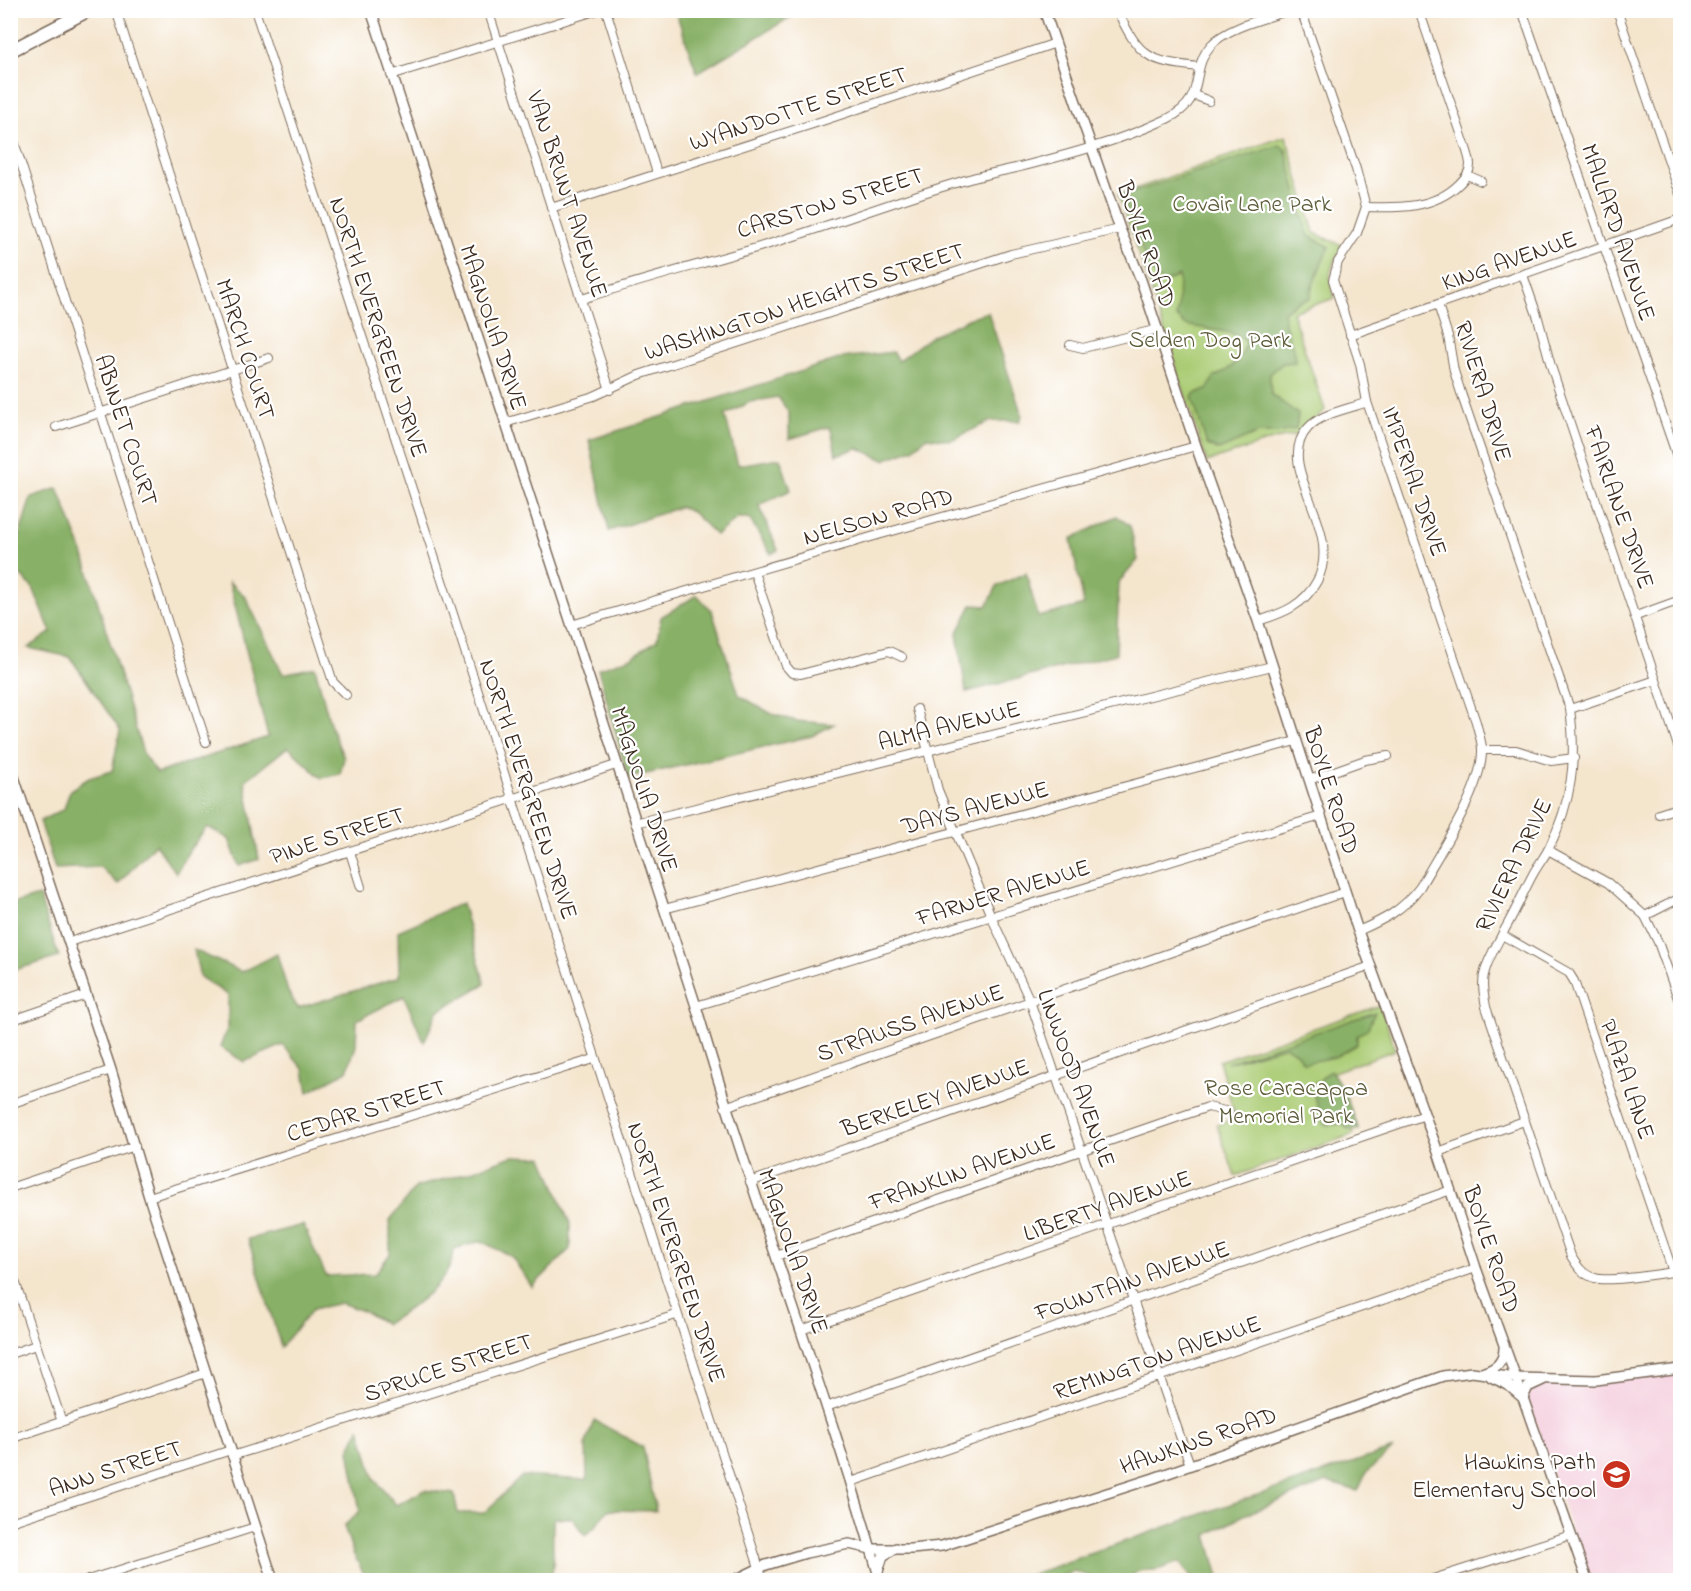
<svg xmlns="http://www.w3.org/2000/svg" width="1691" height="1591" viewBox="0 0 1691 1591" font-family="'Indie Flower',sans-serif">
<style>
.built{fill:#f4cfdd}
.green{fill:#abcc74;stroke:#737b49;stroke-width:1.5}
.forest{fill:#88b066;stroke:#626d42;stroke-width:1.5}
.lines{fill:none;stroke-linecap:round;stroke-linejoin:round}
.minor-casing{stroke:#7c6b5b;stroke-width:10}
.tertiary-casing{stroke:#7c6b5b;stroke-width:12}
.primary-casing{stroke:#7c6b5b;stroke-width:15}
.minor{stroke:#fff;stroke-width:8}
.tertiary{stroke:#fff;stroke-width:9}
.primary{stroke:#fff;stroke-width:12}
.labels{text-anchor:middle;stroke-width:4.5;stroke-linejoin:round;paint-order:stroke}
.street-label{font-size:24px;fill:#3b2a1e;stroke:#fff}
.park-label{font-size:24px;fill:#5d5b38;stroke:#fff}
.poi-label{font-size:24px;fill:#3b2a1e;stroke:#fff;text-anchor:end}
</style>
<rect width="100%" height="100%" fill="#fff"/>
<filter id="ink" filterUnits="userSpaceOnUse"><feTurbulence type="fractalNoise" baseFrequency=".0167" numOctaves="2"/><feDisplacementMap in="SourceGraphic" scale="12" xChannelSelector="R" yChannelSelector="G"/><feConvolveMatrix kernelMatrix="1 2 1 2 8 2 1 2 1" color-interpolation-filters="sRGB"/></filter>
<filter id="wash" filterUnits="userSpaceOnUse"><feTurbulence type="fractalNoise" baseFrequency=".008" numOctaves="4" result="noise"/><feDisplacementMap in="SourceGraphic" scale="24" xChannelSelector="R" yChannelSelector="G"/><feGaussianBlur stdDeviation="1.35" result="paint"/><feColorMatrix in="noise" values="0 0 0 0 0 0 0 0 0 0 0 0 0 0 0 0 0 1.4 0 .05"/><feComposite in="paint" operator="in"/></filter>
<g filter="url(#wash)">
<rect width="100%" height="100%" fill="#f4e5cd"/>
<polygon class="built" points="1680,1371 1680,1569 1645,1580 1589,1580 1520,1381"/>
<g class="green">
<path d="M1286,136L1314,233L1344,246C1330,266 1326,275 1335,298L1292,312L1325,410L1297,435L1275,439L1207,462L1146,275L1118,195Z"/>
<polygon points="1381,1005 1395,1050 1331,1073 1354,1134 1235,1176 1217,1125 1228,1121 1234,1112 1219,1061"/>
</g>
<g class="forest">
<polygon points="675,10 801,10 801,11 697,73"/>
<path d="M1280,145L1286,150L1302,215L1309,236L1329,246L1312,287L1310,298L1296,303L1284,312C1283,331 1295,343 1295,362L1283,363L1270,374L1271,394L1298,414L1296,429L1278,433H1258L1219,450L1207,445L1192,397L1195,393L1207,390L1214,377C1229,371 1246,357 1245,340L1231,333L1185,325L1176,316L1178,308L1179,276L1163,283L1148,267L1123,197L1124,195Z"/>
<polygon points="988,312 1022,415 1020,421 991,421 951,440 927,437 913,449 884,460 858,448 836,455 832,433 829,427 789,439 789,413 778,397 750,402 725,415 738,465 780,458 791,490 759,505 778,550 771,554 749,518 738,518 716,535 692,512 680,507 609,531 589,440 842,358 893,352 898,361 933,335 975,316"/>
<polygon points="58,488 83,553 144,756 157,773 268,737 229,582 245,596 283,674 315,667 331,727 344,758 340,774 321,778 288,747 245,781 259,859 239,866 229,839 208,827 190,849 176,873 155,844 118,884 100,867 55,869 40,821 64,809 70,790 89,778 112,771 120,730 70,657 28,648 51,632 33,588 17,572 17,543 31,497"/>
<polygon points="1117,516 1130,526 1138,560 1119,582 1116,654 966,692 957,634 972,605 987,606 997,586 1026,573 1038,617 1084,605 1071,539"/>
<polygon points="697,595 712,611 739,695 772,714 796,721 834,724 812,736 628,778 598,669 632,657 657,640 661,617"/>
<polygon points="39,896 59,957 11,971 11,904"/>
<polygon points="462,903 485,984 438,1011 424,1042 404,996 357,1020 356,1046 347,1071 308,1092 304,1070 283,1045 244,1062 220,1047 228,1027 228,995 200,977 194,950 242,972 277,954 288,992 298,1008 399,977 398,931"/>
<polygon points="1375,1012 1368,1028 1357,1036 1357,1044 1335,1057 1304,1063 1295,1052 1286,1046 1227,1063"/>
<path d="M1330,1070C1342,1083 1352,1112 1359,1130L1348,1129L1343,1124L1324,1125L1316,1100L1309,1086L1318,1082Z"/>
<path d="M512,1156L543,1157L570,1224V1249L532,1287L512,1257L481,1241L454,1249C452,1284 412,1307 386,1324L365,1312L341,1303L313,1309L281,1347L248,1239L303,1225L326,1276L375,1274L390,1254V1220L416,1187L466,1173Z"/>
<path d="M594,1420L643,1447L656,1511L608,1510L595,1527L585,1535L572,1518H554C550,1538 557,1563 550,1580H458L443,1574L440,1580H367L353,1553L344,1526L360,1511L349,1450L360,1428L374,1478L396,1505L425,1490L454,1494L458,1513H484L522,1476L587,1480L586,1443Z"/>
<path d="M1393,1449L1366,1473L1358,1491L1327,1482L1244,1515L1207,1535L1220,1580H1193L1180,1562C1173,1564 1167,1567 1160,1569C1146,1573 1139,1565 1129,1580H1093L1091,1577L1074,1571L1055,1580H1016L1213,1510Z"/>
</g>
</g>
<g filter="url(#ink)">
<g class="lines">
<defs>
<g id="minor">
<polyline points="116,10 333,682 346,695"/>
<polyline points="255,10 454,617 763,1580"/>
<polyline points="488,10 610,390"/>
<polyline points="606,10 657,173"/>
<path d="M1117,10C1140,58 1147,61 1199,67"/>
<path d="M1301,10L1356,169L1366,207L1357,233L1338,262L1333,280L1360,364L1367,402L1476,722C1478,731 1482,741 1482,750C1483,788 1439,853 1420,887C1403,910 1384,920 1358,931"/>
<polyline points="1522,10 1680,465"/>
<polyline points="1617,10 1680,194"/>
<polyline points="391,75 598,10"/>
<polyline points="1194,95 1209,101"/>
<polyline points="10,129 206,742"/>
<polyline points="1467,175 1481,181"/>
<path d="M1366,207C1398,208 1434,209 1459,184C1464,179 1470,173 1470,165C1470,160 1468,155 1467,151L1419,10"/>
<polyline points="551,208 822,121 1056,43"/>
<polyline points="1523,275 1538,318 1551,366 1680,752"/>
<path d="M582,299C640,280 698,265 756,248C824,228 891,202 959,182C978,176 997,172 1016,168C1067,155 1120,141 1167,119C1209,99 1188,71 1211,45C1227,27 1267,18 1290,10"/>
<path d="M1438,305L1448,336L1454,371L1462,396L1570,709C1577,761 1572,801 1549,848C1544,858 1537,866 1532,876C1523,893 1515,912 1505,929C1498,943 1489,956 1485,971C1481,982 1484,995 1486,1007L1571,1256C1577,1266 1583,1275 1595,1278C1608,1283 1664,1273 1680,1271"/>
<polyline points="1350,335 1680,219"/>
<polyline points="1070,345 1083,348 1158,329"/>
<polyline points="505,423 594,396 639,375 1011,254 1120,229"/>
<polyline points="56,427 269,358"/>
<polyline points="754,572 786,666 792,673 801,674 889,651 902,657"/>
<polyline points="1636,616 1680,600"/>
<path d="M1258,621C1284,613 1304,605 1317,581C1345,527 1272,467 1308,428C1321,413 1350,409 1367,402"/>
<polyline points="571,625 878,535 1196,446"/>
<polyline points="917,709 938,790 991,916 1030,1001 1190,1465"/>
<polyline points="1570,709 1656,680"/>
<polyline points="1482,750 1516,750 1551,761 1574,758"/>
<polyline points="1309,780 1365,760 1388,756"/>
<polyline points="1659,814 1680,807"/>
<polyline points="635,823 1272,666"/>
<polyline points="1548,850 1608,883 1645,916 1658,942 1680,1004"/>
<polyline points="350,852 361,887"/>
<polyline points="664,909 1296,741"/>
<polyline points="1645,916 1680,898"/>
<polyline points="1502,935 1569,973 1574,981 1673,1272"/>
<polyline points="69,942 616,765"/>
<polyline points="696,1006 1321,816"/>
<polyline points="10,1021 86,995"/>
<polyline points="10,1104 111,1070"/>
<polyline points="725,1107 1345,892"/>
<polyline points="1438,1152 1524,1121"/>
<polyline points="750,1182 1371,966"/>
<polyline points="10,1188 135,1146"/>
<polyline points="149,1197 594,1059"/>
<polyline points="776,1256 1208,1107 1229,1112"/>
<polyline points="10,1277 16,1284 62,1422"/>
<polyline points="801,1330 1425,1115"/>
<polyline points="10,1354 36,1345"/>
<polyline points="826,1407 1451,1190"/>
<polyline points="10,1439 206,1373"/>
<polyline points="232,1456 676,1315"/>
<polyline points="851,1482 1476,1268"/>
<polyline points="10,1522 231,1450"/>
<polyline points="88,1580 255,1527"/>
<polyline points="1430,1580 1571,1535"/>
</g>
<g id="tertiary">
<path d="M371,10L696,1006C752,1199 825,1387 880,1580"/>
<polyline points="1044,10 1120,229 1141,280 1196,446 1258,621 1358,931 1438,1152 1476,1268 1516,1378 1587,1580"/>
<polyline points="10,765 111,1070 149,1197 273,1580"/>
<path d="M1484,1372C1496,1369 1504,1361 1504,1348"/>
<polyline points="1491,1377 1508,1385 1523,1398 1528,1387 1543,1380"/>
<polyline points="878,1571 883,1556 896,1548"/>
<polyline points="735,1580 766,1565 806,1553 849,1544 871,1549 911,1549 942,1546 1154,1478 1443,1376 1472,1372 1516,1378 1596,1380 1680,1369"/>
</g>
<polyline id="primary" points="10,51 89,10"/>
</defs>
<use href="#minor" class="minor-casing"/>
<use href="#tertiary" class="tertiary-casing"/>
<use href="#primary" class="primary-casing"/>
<use href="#minor" class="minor"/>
<use href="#tertiary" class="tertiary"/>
<use href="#primary" class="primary"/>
</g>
</g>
<defs>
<symbol id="school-disc" viewBox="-11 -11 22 22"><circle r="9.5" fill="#c8321e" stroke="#fff"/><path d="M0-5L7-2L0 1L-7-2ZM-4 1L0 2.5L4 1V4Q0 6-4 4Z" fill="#fff"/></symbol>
</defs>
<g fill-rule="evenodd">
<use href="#school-disc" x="1600" y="1458" width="33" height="33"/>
</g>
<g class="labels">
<g class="street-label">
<text transform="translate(798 108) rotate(-18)" y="8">WYANDOTTE STREET</text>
<text transform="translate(568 194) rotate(72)" y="8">VAN BRUNT AVENUE</text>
<text transform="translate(830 202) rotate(-17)" y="8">CARSTON STREET</text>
<text transform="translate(1619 232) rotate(71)" y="8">MALLARD AVENUE</text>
<text transform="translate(1147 244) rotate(70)" y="8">BOYLE ROAD</text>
<text transform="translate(1509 260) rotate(-19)" y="8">KING AVENUE</text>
<text transform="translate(804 301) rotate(-18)" y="8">WASHINGTON HEIGHTS STREET</text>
<text transform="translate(379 327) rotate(72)" y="8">NORTH EVERGREEN DRIVE</text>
<text transform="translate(494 327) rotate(72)" y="8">MAGNOLIA DRIVE</text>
<text transform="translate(246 349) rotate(72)" y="8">MARCH COURT</text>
<text transform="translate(1484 391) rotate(73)" y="8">RIVIERA DRIVE</text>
<text transform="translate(127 430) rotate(72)" y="8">ABINET COURT</text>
<text transform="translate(1415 481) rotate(71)" y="8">IMPERIAL DRIVE</text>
<text transform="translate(1620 507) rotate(71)" y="8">FAIRLANE DRIVE</text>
<text transform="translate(878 516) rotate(-16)" y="8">NELSON ROAD</text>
<text transform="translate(949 725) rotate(-14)" y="8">ALMA AVENUE</text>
<text transform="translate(529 789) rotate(72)" y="8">NORTH EVERGREEN DRIVE</text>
<text transform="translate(645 789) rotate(72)" y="8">MAGNOLIA DRIVE</text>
<text transform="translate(1332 790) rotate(72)" y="8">BOYLE ROAD</text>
<text transform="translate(975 807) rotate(-15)" y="8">DAYS AVENUE</text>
<text transform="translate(337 835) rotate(-18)" y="8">PINE STREET</text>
<text transform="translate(1513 865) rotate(-64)" y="8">RIVIERA DRIVE</text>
<text transform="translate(1003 892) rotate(-17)" y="8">FARNER AVENUE</text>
<text transform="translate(910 1022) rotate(-19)" y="8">STRAUSS AVENUE</text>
<text transform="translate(1077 1078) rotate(70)" y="8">LINWOOD AVENUE</text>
<text transform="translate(1628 1079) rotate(71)" y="8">PLAZA LANE</text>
<text transform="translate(935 1097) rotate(-19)" y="8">BERKELEY AVENUE</text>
<text transform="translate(366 1110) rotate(-17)" y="8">CEDAR STREET</text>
<text transform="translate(962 1171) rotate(-19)" y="8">FRANKLIN AVENUE</text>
<text transform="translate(1107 1205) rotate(-19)" y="8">LIBERTY AVENUE</text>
<text transform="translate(1492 1249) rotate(71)" y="8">BOYLE ROAD</text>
<text transform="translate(794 1251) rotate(71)" y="8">MAGNOLIA DRIVE</text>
<text transform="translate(677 1252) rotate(72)" y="8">NORTH EVERGREEN DRIVE</text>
<text transform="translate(1132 1280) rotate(-19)" y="8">FOUNTAIN AVENUE</text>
<text transform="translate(1157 1357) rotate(-19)" y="8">REMINGTON AVENUE</text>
<text transform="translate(448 1367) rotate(-18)" y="8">SPRUCE STREET</text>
<text transform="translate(1198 1440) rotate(-19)" y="8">HAWKINS ROAD</text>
<text transform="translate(115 1468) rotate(-18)" y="8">ANN STREET</text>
</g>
<g class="park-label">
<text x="1252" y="211">Covair Lane Park</text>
<text x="1210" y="347">Selden Dog Park</text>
<text x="1286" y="1095">Rose Caracappa<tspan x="1286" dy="28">Memorial Park</tspan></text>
</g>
<g class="poi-label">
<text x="1596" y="1469">Hawkins Path<tspan x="1596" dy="28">Elementary School</tspan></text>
</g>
</g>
<rect width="1691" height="1591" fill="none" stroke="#fff" stroke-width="36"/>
</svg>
